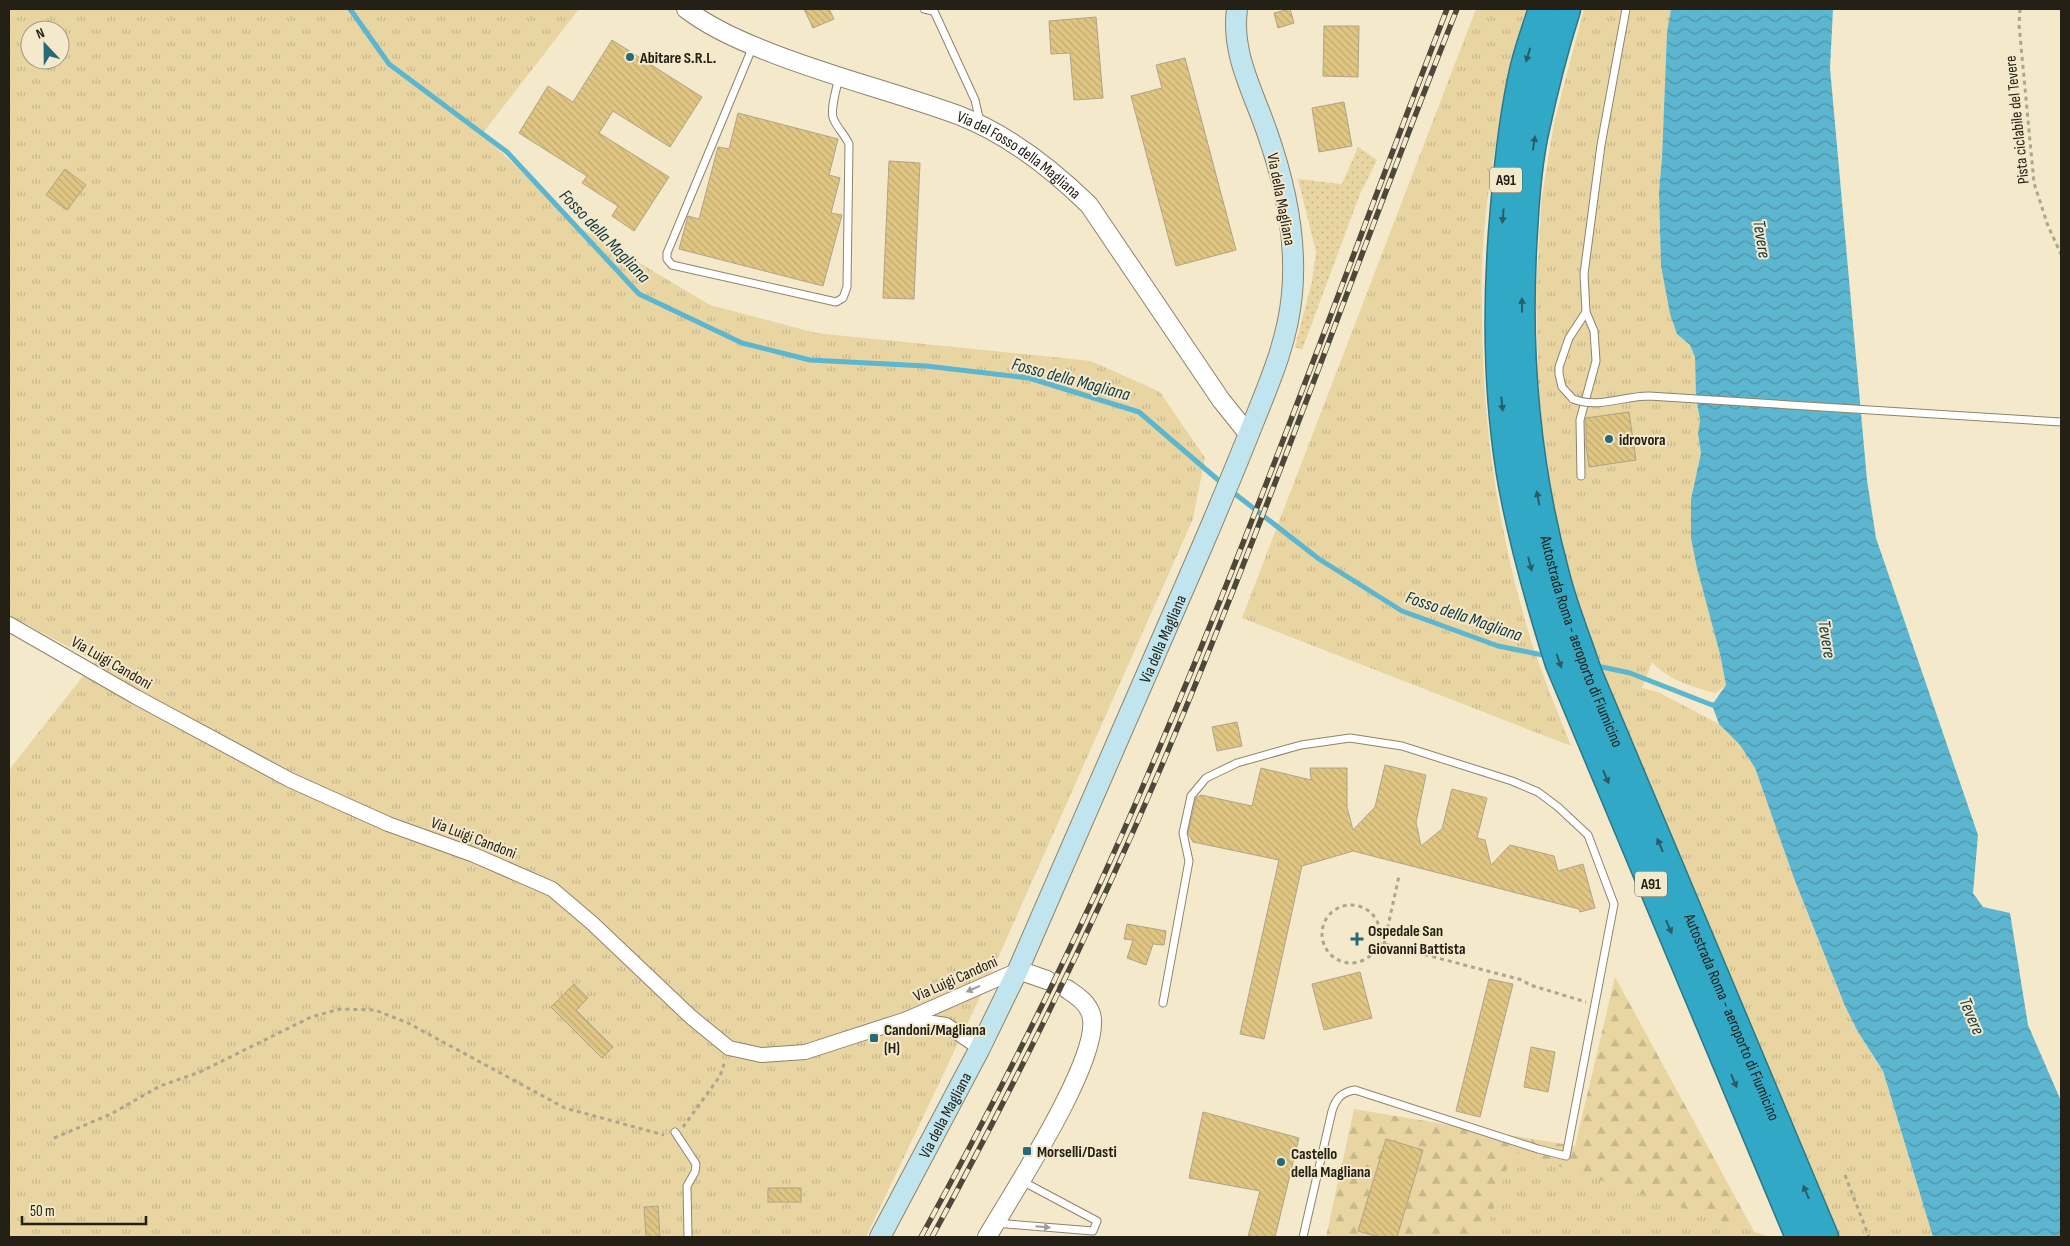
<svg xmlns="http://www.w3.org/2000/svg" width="2070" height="1246" viewBox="0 0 2070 1246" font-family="'Sofia Sans Condensed',sans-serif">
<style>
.grass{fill:url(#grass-dots)}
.forest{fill:url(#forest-firs)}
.park{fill:url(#park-tufts);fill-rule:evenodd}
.water{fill:url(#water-waves)}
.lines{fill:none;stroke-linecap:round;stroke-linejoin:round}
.stream{stroke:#5db6cf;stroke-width:5}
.building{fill:url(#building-back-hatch);stroke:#afa489}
.service-casing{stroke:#8e846a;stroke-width:9}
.minor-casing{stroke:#8e846a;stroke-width:16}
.tertiary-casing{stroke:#8e846a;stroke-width:20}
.secondary-casing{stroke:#8e846a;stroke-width:22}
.motorway-casing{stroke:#2c7888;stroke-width:29}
.path{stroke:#aea58e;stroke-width:3;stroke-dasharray:4 4;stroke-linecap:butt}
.service{stroke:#fff;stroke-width:7}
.minor{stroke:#fff;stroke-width:14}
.tertiary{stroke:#fff;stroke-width:18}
.secondary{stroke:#c1e5ee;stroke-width:20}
.motorway{stroke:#31a8c6;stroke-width:26}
.rail-casing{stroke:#4d483a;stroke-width:5.5}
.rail{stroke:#f4e9cb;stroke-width:4;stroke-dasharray:11;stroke-linecap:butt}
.service-bridge-casing{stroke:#8e846a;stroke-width:9;stroke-linecap:butt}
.service-bridge{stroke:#fff;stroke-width:7}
.oneway{fill:#2a5d65}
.oneway2{fill:#9c9b96}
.poi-dot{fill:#26697b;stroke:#f4e9cb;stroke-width:2}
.labels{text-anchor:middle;stroke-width:4;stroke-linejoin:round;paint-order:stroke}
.shield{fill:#f4e9cb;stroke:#625c4c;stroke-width:1}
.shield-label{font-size:15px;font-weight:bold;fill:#242016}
.poi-label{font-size:16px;font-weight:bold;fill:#242016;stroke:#f4e9cb;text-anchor:start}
.street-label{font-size:16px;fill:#242016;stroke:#f4e9cb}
.water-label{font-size:18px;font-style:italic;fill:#103944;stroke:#f4e9cb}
</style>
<defs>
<pattern id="grass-dots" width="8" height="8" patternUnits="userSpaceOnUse" patternTransform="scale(1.25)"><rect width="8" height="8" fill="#e8d5a2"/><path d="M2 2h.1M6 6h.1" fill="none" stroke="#c7b78b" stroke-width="1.8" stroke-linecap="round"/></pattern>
<pattern id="forest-firs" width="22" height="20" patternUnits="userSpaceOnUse" patternTransform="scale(1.25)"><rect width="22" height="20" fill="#e8d5a2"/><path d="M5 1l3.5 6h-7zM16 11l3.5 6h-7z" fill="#c7b78b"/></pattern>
<pattern id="park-tufts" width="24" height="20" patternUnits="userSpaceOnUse" patternTransform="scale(1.25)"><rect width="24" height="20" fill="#e8d5a2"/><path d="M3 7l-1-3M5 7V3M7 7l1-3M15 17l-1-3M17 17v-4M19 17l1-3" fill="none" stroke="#c7b78b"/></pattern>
<pattern id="water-waves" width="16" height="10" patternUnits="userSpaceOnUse" patternTransform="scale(1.25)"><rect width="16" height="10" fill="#5db6cf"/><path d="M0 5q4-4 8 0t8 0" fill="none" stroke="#4d94a7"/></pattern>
<pattern id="building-back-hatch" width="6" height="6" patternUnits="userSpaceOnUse" patternTransform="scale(1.25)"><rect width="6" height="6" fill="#e0c682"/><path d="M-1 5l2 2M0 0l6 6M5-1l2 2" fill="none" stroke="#c0aa70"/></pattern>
</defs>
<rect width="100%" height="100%" fill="#f4e9cb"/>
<polygon class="grass" points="1358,147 1377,160 1360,194 1302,350 1295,347 1312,281 1316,252 1298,179 1342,184"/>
<polygon class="forest" points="1615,977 1757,1237 1326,1237 1354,1109 1575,1146"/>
<g class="park">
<path d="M9,9H579L482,134L579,227L710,305L816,333L1091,361L1160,392L1205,458L1193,519L990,976L866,1237H9V770L95,661L26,624L9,618ZM30,30H60V60H30Z"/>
<path d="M1476,9H1527C1504,92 1486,179 1482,266C1481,284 1482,304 1482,322C1483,432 1500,542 1533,647C1544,680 1558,713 1571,746L1242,618Z"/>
<path d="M1584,9H1671L1667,32L1662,158L1659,192L1661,266L1670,314L1677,334L1690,345L1695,356L1696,397L1700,420L1698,434L1701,453L1691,499V538L1720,654L1726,685L1716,693C1692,687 1668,680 1652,662L1642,688L1658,692L1719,724L1740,745L1755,768L1795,881L1845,1006L1858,1032L1883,1072L1933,1237H1839L1645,779L1588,636L1564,553L1553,499L1542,428L1538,379L1536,288L1542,196L1554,123Z"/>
<polygon points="1513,1151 1770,1237 1484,1237"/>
</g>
<polygon class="water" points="1671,9 1833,9 1830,68 1867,480 1876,538 1978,835 1973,893 1983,907 2010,913 2028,1025 2061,1101 2061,1237 1933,1237 1883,1071 1858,1032 1845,1006 1795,881 1755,768 1740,745 1719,724 1712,705 1726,685 1720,654 1697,568 1691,538 1691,499 1701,453 1698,434 1700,420 1696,397 1695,357 1690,345 1677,334 1670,314 1661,266 1659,192 1662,158 1667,32"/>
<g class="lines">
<g class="stream">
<polyline points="350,9 389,64 507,152 639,294 742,343 810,360 926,366 1029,378 1139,412 1224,485"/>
<polyline points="1230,490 1319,559 1402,611 1498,646 1548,656"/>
<polyline points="1593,665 1630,673 1712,705 1718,704"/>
</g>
</g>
<g class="building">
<polygon points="804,9 829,9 834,19 813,28"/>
<polygon points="1290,9 1294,23 1278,28 1274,13"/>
<polygon points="1096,17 1103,98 1074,100 1070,53 1051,54 1049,21"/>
<polygon points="1324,26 1359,26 1358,77 1323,76"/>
<polygon points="612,40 702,97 670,147 613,111 599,133 669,177 634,231 612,216 618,206 582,183 587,176 519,133 548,86 573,102"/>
<polygon points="1185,58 1236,250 1176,266 1131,96 1162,88 1156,65"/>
<polygon points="1344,102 1352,146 1319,152 1312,108"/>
<polygon points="738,113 838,139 829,175 840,178 831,213 842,215 823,286 679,249 688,216 699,219 718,147 729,149"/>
<polygon points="889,161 920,163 914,299 883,298"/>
<polygon points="65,169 86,185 67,210 46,195"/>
<polygon points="1629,412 1636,460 1589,467 1586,446 1586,418"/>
<polygon points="1237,722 1242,746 1217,751 1212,727"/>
<polygon points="1385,765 1426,775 1416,822 1421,846 1442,829 1452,789 1487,798 1477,838 1485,840 1491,865 1510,845 1554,856 1558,871 1583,864 1595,908 1580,912 1579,909 1353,851 1302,866 1264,1039 1240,1034 1279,860 1193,842 1188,833 1196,798 1201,795 1252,806 1261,768 1311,780 1310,768 1347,768 1347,807 1353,830 1375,807"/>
<polygon points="1127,924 1166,931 1164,945 1153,944 1146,965 1127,958 1133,940 1124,939"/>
<polygon points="1360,972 1372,1018 1324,1030 1312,984"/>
<polygon points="1489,979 1513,984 1480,1117 1456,1111"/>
<polygon points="574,984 588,998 576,1010 613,1047 602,1058 551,1007"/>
<polygon points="1531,1047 1555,1052 1548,1092 1524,1087"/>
<polygon points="1203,1112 1299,1138 1275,1237 1248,1237 1260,1191 1189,1178"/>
<polygon points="1386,1139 1423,1150 1397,1237 1379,1237 1358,1231"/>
<rect x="768" y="1188" width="33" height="14"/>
<polygon points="658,1206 660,1237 646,1237 644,1207"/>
</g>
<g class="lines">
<defs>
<g id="service">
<polyline points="924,9 933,11"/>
<polyline points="933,9 975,100 980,122"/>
<path d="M753,46L667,253V259L672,265L836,302L843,298L847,287L849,144C845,135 838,129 834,120C829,112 837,87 839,77"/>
<polyline points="1573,399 1562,387 1559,374 1559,367 1569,338 1586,312 1584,274 1601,145 1626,9"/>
<polyline points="1581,476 1580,420 1596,361 1594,331 1586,312"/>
<path d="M1163,1003L1189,861L1183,833L1191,796L1206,778L1237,763L1301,745L1350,738L1402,746L1512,781L1538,792L1558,807L1588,835L1614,904L1566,1156L1538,1149L1355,1090C1342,1092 1336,1098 1332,1111L1303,1237"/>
<polyline points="675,1132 696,1164 695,1172 687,1186 688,1237"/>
<polyline points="995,1223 1093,1231 1097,1221 1020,1180"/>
</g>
<g id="minor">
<polyline points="9,624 136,697 290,780 388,824 474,855 552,889 592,923 691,1017 729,1048 761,1055 805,1052 907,1019 1018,970"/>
<polyline points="907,1019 946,1025 980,1048"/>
</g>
<g id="tertiary">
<path id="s1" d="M686,9C708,26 734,38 759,48C824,75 892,91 958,115C1008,134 1051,168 1089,205L1221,400L1249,435"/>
<polyline points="1018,970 1047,980"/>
<path d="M987,1237C1010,1197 1104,1055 1091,1014C1087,1002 1077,996 1067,989"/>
</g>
<g id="secondary">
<path id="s2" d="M880,1237L980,1048L1018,970C1079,830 1140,690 1201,549C1219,507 1237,464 1254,421C1271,379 1288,339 1292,294C1297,240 1285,183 1267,132C1253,91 1231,54 1237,9"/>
</g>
<g id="motorway">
<path d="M1542,9C1536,28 1529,47 1524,67C1513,114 1508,161 1504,209C1496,298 1496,385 1510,473C1521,538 1539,601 1559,664L1799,1237"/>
<path id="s3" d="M1567,9C1554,50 1543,94 1534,137C1527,173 1525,210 1523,246C1517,358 1527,470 1557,579C1565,610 1578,641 1588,672L1825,1237"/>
</g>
</defs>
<use href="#service" class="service-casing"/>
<use href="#minor" class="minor-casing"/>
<use href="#tertiary" class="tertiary-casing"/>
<use href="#secondary" class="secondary-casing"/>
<use href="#motorway" class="motorway-casing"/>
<g class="path">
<polyline points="2020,9 2019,25 2034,183 2048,226 2061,254"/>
<circle cx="1351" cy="934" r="29"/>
<polyline points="1384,944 1399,876"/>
<polyline points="1378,945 1384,944 1522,980 1530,985 1586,1002"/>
<polyline points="683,1127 720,1076 725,1061"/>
<polyline points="54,1138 111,1114 160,1086 200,1072 311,1017 340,1009 375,1010 408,1023 565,1108 664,1135"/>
<polyline points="1845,1175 1869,1237"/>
</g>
<use href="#service" class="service"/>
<use href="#minor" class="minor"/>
<use href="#tertiary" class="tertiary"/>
<use href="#secondary" class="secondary"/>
<use href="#motorway" class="motorway"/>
<defs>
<g id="rail">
<path d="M921,1237C1003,1088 1080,935 1146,779C1255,526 1348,266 1447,9"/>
<path d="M932,1237C1024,1068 1109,895 1182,717C1279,483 1363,244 1457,9"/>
</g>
</defs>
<use href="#rail" class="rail-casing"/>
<use href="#rail" class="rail"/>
<defs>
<path id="service-bridge" d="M1573,399C1598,409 1623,396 1649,396L2061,422"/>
</defs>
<use href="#service-bridge" class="service-bridge-casing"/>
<use href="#service-bridge" class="service-bridge"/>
</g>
<defs><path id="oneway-solid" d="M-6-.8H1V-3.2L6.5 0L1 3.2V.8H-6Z" transform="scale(1.25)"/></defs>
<g class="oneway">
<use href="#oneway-solid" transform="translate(1528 55) rotate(107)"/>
<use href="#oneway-solid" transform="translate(1534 143) rotate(-81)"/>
<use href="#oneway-solid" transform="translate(1503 216) rotate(95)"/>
<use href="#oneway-solid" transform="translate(1522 305) rotate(-90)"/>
<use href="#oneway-solid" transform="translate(1502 404) rotate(84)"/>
<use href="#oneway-solid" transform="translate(1538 498) rotate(-101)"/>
<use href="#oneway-solid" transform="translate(1530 564) rotate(76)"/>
<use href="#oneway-solid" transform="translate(1559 661) rotate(71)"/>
<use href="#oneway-solid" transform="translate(1606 777) rotate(67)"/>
<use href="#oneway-solid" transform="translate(1660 845) rotate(-113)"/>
<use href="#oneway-solid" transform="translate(1669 927) rotate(67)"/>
<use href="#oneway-solid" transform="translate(1734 1081) rotate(67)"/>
<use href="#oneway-solid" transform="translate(1806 1192) rotate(-113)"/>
</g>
<g class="oneway2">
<use href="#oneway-solid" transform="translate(973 989) rotate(156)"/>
<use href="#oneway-solid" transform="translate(1043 1227) rotate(5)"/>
</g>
<g class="poi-dot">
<circle cx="630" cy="57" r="5"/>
<circle cx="1609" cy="439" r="5"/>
<path d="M1354.5 931.5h5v5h5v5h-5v5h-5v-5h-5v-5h5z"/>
<rect x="869" y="1033" width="10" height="10" rx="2.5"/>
<rect x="1022" y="1146" width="10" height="10" rx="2.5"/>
<circle cx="1281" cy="1162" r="5"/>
</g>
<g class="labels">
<g class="shield">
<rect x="1490" y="167.5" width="32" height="25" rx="4"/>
<rect x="1635" y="871.5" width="32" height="25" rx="4"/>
</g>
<g class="shield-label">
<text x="1506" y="185">A91</text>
<text x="1651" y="889">A91</text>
</g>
<g class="poi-label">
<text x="640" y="63">Abitare S.R.L.</text>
<text x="1619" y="445">idrovora</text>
<text x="1368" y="936">Ospedale San<tspan x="1368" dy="18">Giovanni Battista</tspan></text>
<text x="884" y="1035">Candoni/Magliana<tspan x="884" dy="18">(H)</tspan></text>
<text x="1037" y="1157">Morselli/Dasti</text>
<text x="1291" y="1159">Castello<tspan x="1291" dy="18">della Magliana</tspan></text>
</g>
<g class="street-label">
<text transform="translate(2016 120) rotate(-96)" y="6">Pista ciclabile del Tevere</text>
<text dy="6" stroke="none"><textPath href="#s1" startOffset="366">Via del Fosso della Magliana</textPath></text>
<text transform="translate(1282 199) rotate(79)" y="6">Via della Magliana</text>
<text dy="6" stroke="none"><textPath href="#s2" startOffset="662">Via della Magliana</textPath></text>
<text dy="6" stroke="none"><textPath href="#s3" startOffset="645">Autostrada Roma - aeroporto di Fiumicino</textPath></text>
<text transform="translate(112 662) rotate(30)" y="6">Via Luigi Candoni</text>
<text transform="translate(474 837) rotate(21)" y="6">Via Luigi Candoni</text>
<text transform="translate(955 978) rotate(-24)" y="6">Via Luigi Candoni</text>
<text dy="6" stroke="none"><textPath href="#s3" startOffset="1050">Autostrada Roma - aeroporto di Fiumicino</textPath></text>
<text dy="6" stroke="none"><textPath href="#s2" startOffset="138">Via della Magliana</textPath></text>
</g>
<g class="water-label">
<text transform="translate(605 236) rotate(46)" y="6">Fosso della Magliana</text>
<text transform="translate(1762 239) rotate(81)" y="6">Tevere</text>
<text transform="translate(1071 379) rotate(15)" y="6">Fosso della Magliana</text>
<text transform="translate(1464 616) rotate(19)" y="6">Fosso della Magliana</text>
<text transform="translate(1827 639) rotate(81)" y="6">Tevere</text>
<text transform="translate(1972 1016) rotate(67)" y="6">Tevere</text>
</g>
</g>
<rect width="2070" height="1246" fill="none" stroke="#242016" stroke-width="20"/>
<g transform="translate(45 45) rotate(338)"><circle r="24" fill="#f4e9cb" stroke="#a19983"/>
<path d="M0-4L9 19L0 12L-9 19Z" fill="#26697b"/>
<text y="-8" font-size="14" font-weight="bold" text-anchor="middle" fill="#242016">N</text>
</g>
<path d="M22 1216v8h124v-8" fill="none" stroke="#242016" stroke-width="2.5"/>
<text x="30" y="1216" font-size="15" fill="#242016" stroke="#f4e9cb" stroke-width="4" paint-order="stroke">50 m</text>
</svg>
